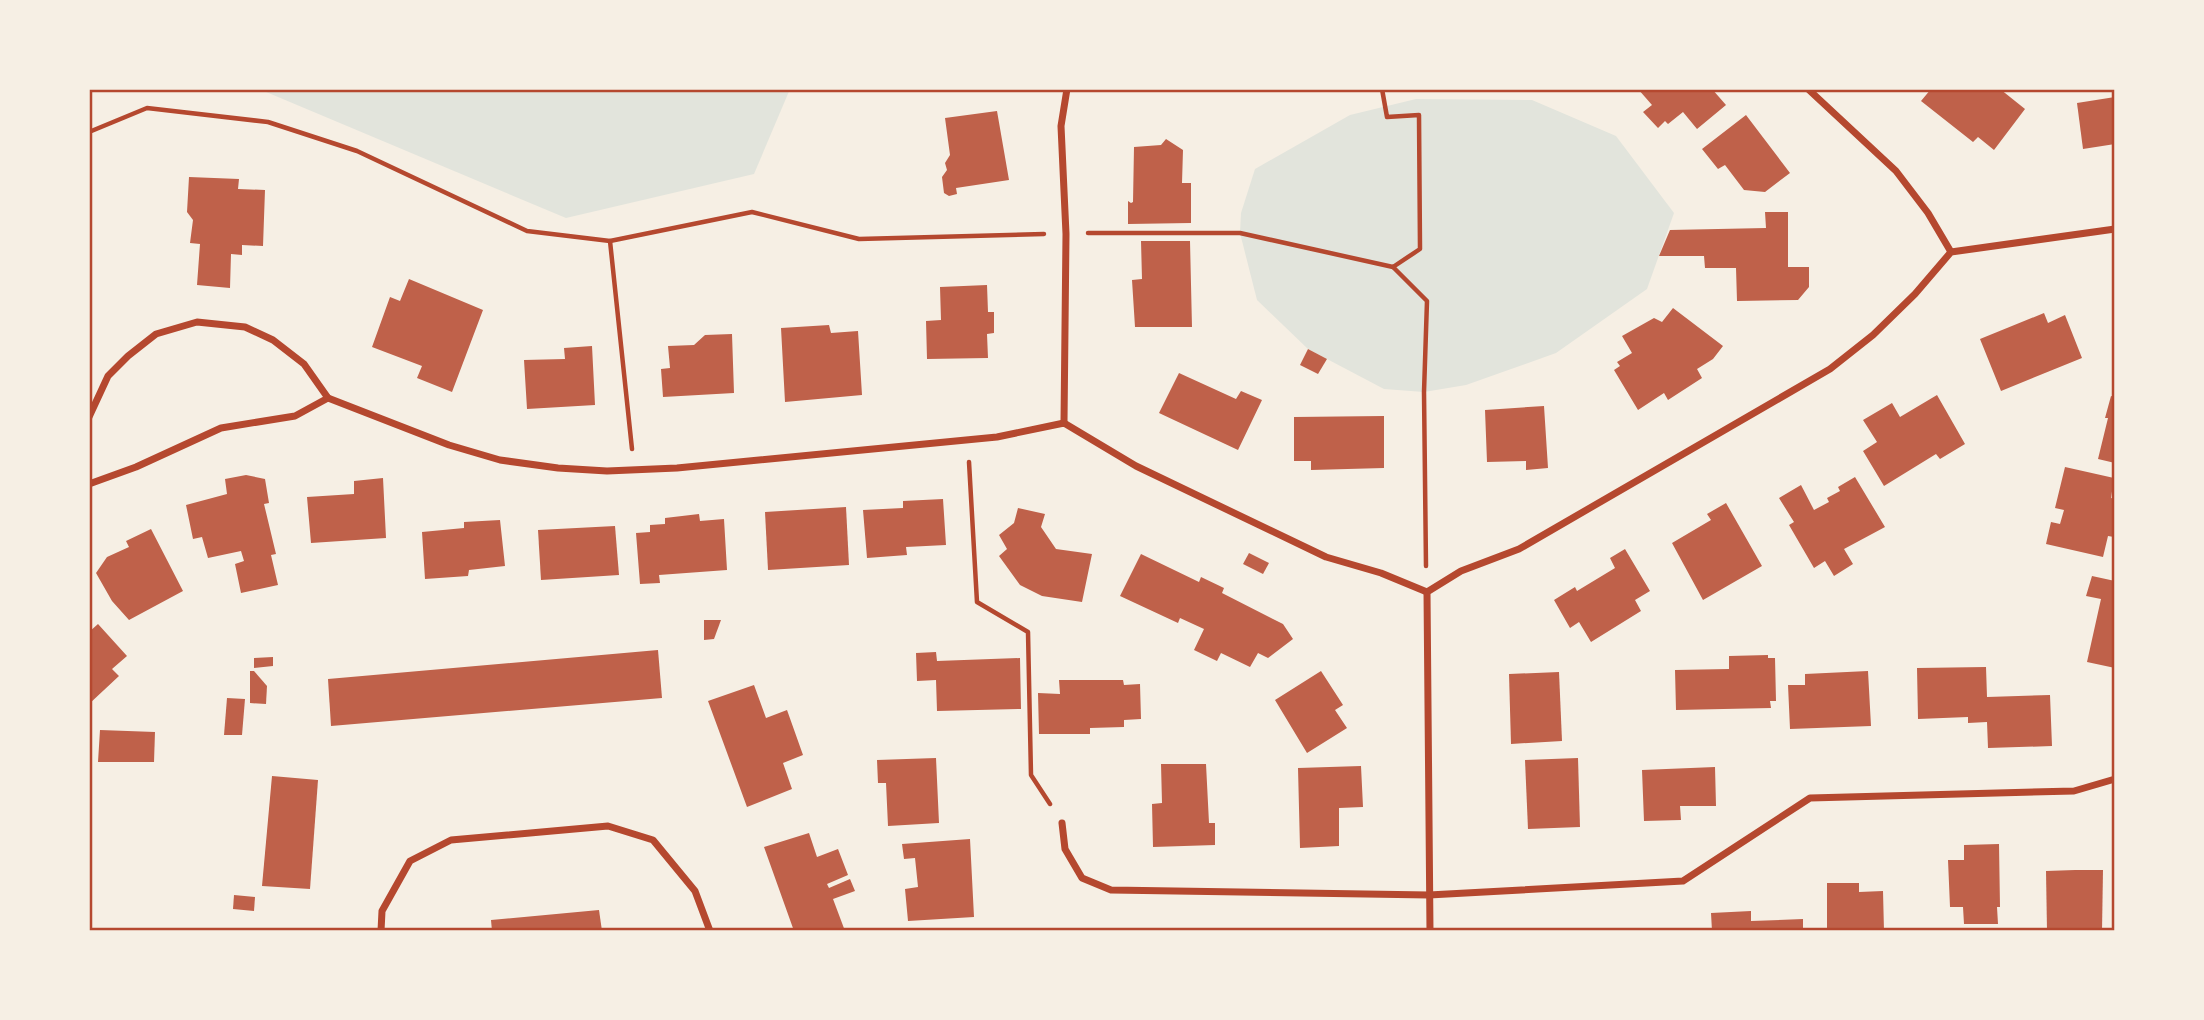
<svg xmlns="http://www.w3.org/2000/svg" width="2204" height="1020" viewBox="0 0 2204 1020" font-family="Roboto,sans-serif">
<style>
.green{fill:#e2e4dc}
.building{fill:#bf614a}
.lines{fill:none;stroke-linecap:round;stroke-linejoin:round}
.path{stroke:#b5482f;stroke-width:4.5}
.minor{stroke:#b5482f;stroke-width:7}
.neatline{fill:none;stroke:#b5482f;stroke-width:2.5}
</style>
<rect width="100%" height="100%" fill="#f6efe4"/>
<g class="green">
<polygon points="259,89 790,89 754,174 566,218"/>
<polygon points="1416,99 1532,100 1616,136 1674,213 1647,289 1556,353 1466,385 1424,392 1384,389 1308,349 1257,300 1240,233 1241,213 1255,169 1350,115"/>
</g>
<g class="building">
<polygon points="1638,89 1712,89 1726,105 1697,129 1683,112 1668,124 1665,121 1658,128 1643,112 1652,105"/>
<polygon points="1931,89 2000,89 2025,109 1994,150 1978,137 1973,142 1921,101"/>
<polygon points="2115,97 2115,144 2083,149 2077,103"/>
<polygon points="997,111 1009,180 956,188 957,194 949,196 944,193 942,177 947,170 945,163 950,155 945,118"/>
<polygon points="1746,115 1790,173 1765,192 1744,190 1725,165 1718,169 1702,149"/>
<polygon points="1166,139 1183,150 1182,183 1191,183 1191,223 1128,224 1128,201 1131,203 1133,202 1134,147 1161,145"/>
<polygon points="189,177 239,179 238,189 265,190 263,246 242,245 242,255 231,254 230,288 197,285 200,244 190,243 193,220 187,212"/>
<polygon points="1765,212 1788,212 1788,267 1809,267 1809,287 1798,300 1737,301 1736,268 1705,268 1704,256 1659,256 1670,230 1766,228"/>
<polygon points="1141,241 1190,241 1192,327 1135,327 1132,280 1142,279"/>
<polygon points="409,279 483,310 452,392 417,378 422,366 372,347 390,297 400,301"/>
<polygon points="987,285 988,312 994,312 994,333 987,334 988,358 927,359 926,321 941,320 940,287"/>
<polygon points="1673,308 1723,346 1713,359 1697,369 1702,378 1668,400 1664,393 1638,410 1614,370 1620,366 1617,362 1632,353 1622,336 1654,318 1662,322"/>
<polygon points="2044,313 2048,323 2065,315 2082,358 2001,391 1980,339"/>
<polygon points="829,325 831,333 858,331 862,395 785,402 781,328"/>
<polygon points="732,334 734,393 663,397 661,369 670,368 668,346 694,345 705,335"/>
<polygon points="592,346 595,405 527,409 524,360 565,359 564,348"/>
<polygon points="1308,349 1327,359 1318,374 1300,365"/>
<polygon points="1179,373 1236,399 1241,391 1262,400 1238,450 1159,413"/>
<polygon points="1937,395 1965,444 1940,459 1936,454 1884,486 1863,451 1877,442 1863,420 1892,403 1900,417"/>
<polygon points="2111,396 2115,397 2115,463 2098,459 2108,418 2105,418"/>
<polygon points="1544,406 1548,468 1526,470 1526,461 1487,462 1485,410"/>
<polygon points="1384,416 1384,468 1311,470 1311,461 1294,461 1294,417"/>
<polygon points="2065,467 2114,478 2111,498 2115,499 2115,534 2114,537 2108,536 2103,557 2046,544 2051,522 2060,524 2064,510 2055,508"/>
<polygon points="246,475 265,479 269,503 264,504 276,554 271,555 278,585 241,593 235,564 244,561 241,551 208,558 202,537 193,539 186,505 227,494 225,479"/>
<polygon points="1855,477 1885,527 1844,549 1853,564 1834,576 1825,561 1814,568 1789,525 1794,522 1779,498 1801,485 1814,510 1829,502 1827,498 1840,491 1838,487"/>
<polygon points="383,478 386,538 311,543 307,497 354,494 354,481"/>
<polygon points="943,499 946,545 906,547 907,555 867,558 863,510 903,508 903,501"/>
<polygon points="1726,503 1762,566 1703,600 1672,543 1711,520 1707,514"/>
<polygon points="846,507 849,565 768,570 765,512"/>
<polygon points="1018,508 1045,514 1041,527 1056,549 1092,554 1082,602 1042,596 1020,585 999,556 1007,549 999,535 1014,523"/>
<polygon points="699,514 700,521 724,519 727,570 659,575 660,583 640,584 636,533 650,532 650,525 665,524 665,518"/>
<polygon points="500,520 505,566 469,570 468,576 425,579 422,532 464,528 464,522"/>
<polygon points="615,526 619,575 541,580 538,530"/>
<polygon points="151,529 183,591 129,620 112,601 96,573 107,557 129,547 126,541"/>
<polygon points="1625,549 1650,591 1635,600 1641,611 1591,642 1579,622 1570,628 1554,600 1575,587 1577,591 1615,568 1610,558"/>
<polygon points="1249,553 1269,563 1263,574 1243,564"/>
<polygon points="1141,554 1199,582 1201,577 1224,588 1222,593 1283,624 1293,639 1268,658 1258,653 1250,667 1221,653 1217,661 1194,650 1204,629 1180,618 1178,623 1120,596"/>
<polygon points="2092,576 2115,581 2115,668 2087,662 2101,599 2086,596"/>
<polygon points="704,620 721,620 714,639 704,640"/>
<polygon points="98,624 127,656 112,669 119,676 89,704 89,632"/>
<polygon points="658,650 662,698 331,726 328,679"/>
<polygon points="936,652 937,661 1020,658 1021,709 937,711 936,680 917,681 916,653"/>
<polygon points="1768,655 1768,658 1775,658 1776,701 1770,701 1771,708 1676,710 1675,670 1729,669 1729,656"/>
<polygon points="273,657 273,666 254,668 254,658"/>
<polygon points="1986,667 1987,697 2050,695 2052,746 1988,748 1987,722 1968,723 1968,717 1918,719 1917,668"/>
<polygon points="250,671 254,671 267,686 266,704 250,703"/>
<polygon points="1321,671 1343,705 1335,710 1347,728 1307,753 1275,700"/>
<polygon points="1868,671 1871,726 1790,729 1788,685 1805,685 1805,674"/>
<polygon points="1559,672 1562,741 1511,744 1509,674"/>
<polygon points="1059,680 1123,680 1124,685 1140,684 1141,719 1124,720 1124,727 1090,728 1090,734 1039,734 1038,693 1060,694"/>
<polygon points="754,685 766,718 787,710 803,755 783,763 792,789 747,807 708,701"/>
<polygon points="227,698 245,699 242,735 224,735"/>
<polygon points="100,730 155,732 154,762 98,762"/>
<polygon points="936,758 939,823 888,826 886,783 878,783 877,760"/>
<polygon points="1578,758 1580,827 1528,829 1525,760"/>
<polygon points="1161,764 1206,764 1209,823 1215,823 1215,845 1153,847 1152,804 1162,803"/>
<polygon points="1361,766 1363,807 1339,808 1339,846 1300,848 1298,768"/>
<polygon points="1715,767 1716,806 1680,806 1681,820 1644,821 1642,770"/>
<polygon points="272,776 318,780 310,889 262,886"/>
<polygon points="809,833 817,857 838,849 848,875 827,884 829,888 850,879 855,891 833,899 845,931 794,931 764,847"/>
<polygon points="970,839 974,917 908,921 905,889 918,887 915,858 904,859 902,844"/>
<polygon points="1999,844 2000,907 1997,907 1998,924 1964,924 1963,907 1950,907 1948,860 1964,860 1964,845"/>
<polygon points="2075,870 2103,870 2102,931 2047,931 2046,871"/>
<polygon points="1827,883 1859,883 1859,892 1883,891 1884,931 1827,931"/>
<polygon points="234,895 255,897 254,911 233,909"/>
<polygon points="599,910 602,931 492,931 491,920"/>
<polygon points="1751,911 1751,921 1803,919 1803,931 1712,931 1711,913"/>
</g>
<g class="lines">
<g class="path">
<polyline points="89,132 147,108 268,122 357,151 527,231 610,241 752,212 859,239 1044,234"/>
<polyline points="1088,233 1240,233 1393,267 1420,249 1419,115 1387,117 1382,89"/>
<polyline points="610,241 632,449"/>
<polyline points="1393,267 1427,301 1424,392 1426,566"/>
<polyline points="969,462 977,602 1028,632 1031,775 1050,804"/>
</g>
<g class="minor">
<polyline points="1808,89 1896,171 1928,213 1951,252"/>
<polyline points="89,417 108,376 128,356 156,334 197,322 245,327 273,340 304,364 328,398 449,445 500,460 558,468 607,471 677,468 997,437 1064,423 1136,466 1326,557 1381,573 1427,592"/>
<polyline points="1064,423 1066,234 1061,126 1067,89"/>
<polyline points="89,484 136,467 221,428 295,416 328,398"/>
<polyline points="1062,823 1065,849 1082,878 1111,890 1429,895 1683,881 1810,798 2074,791 2115,779"/>
<polyline points="381,931 382,911 410,861 451,840 608,826 653,840 695,891 710,931"/>
<polyline points="1430,931 1427,592 1461,571 1519,549 1830,369 1873,335 1915,294 1951,252 2115,229"/>
</g>
</g>
<rect width="2204" height="1020" fill="none" stroke="#f6efe4" stroke-width="182"/>
<rect x="91" y="91" width="2022" height="838" class="neatline"/>
</svg>
